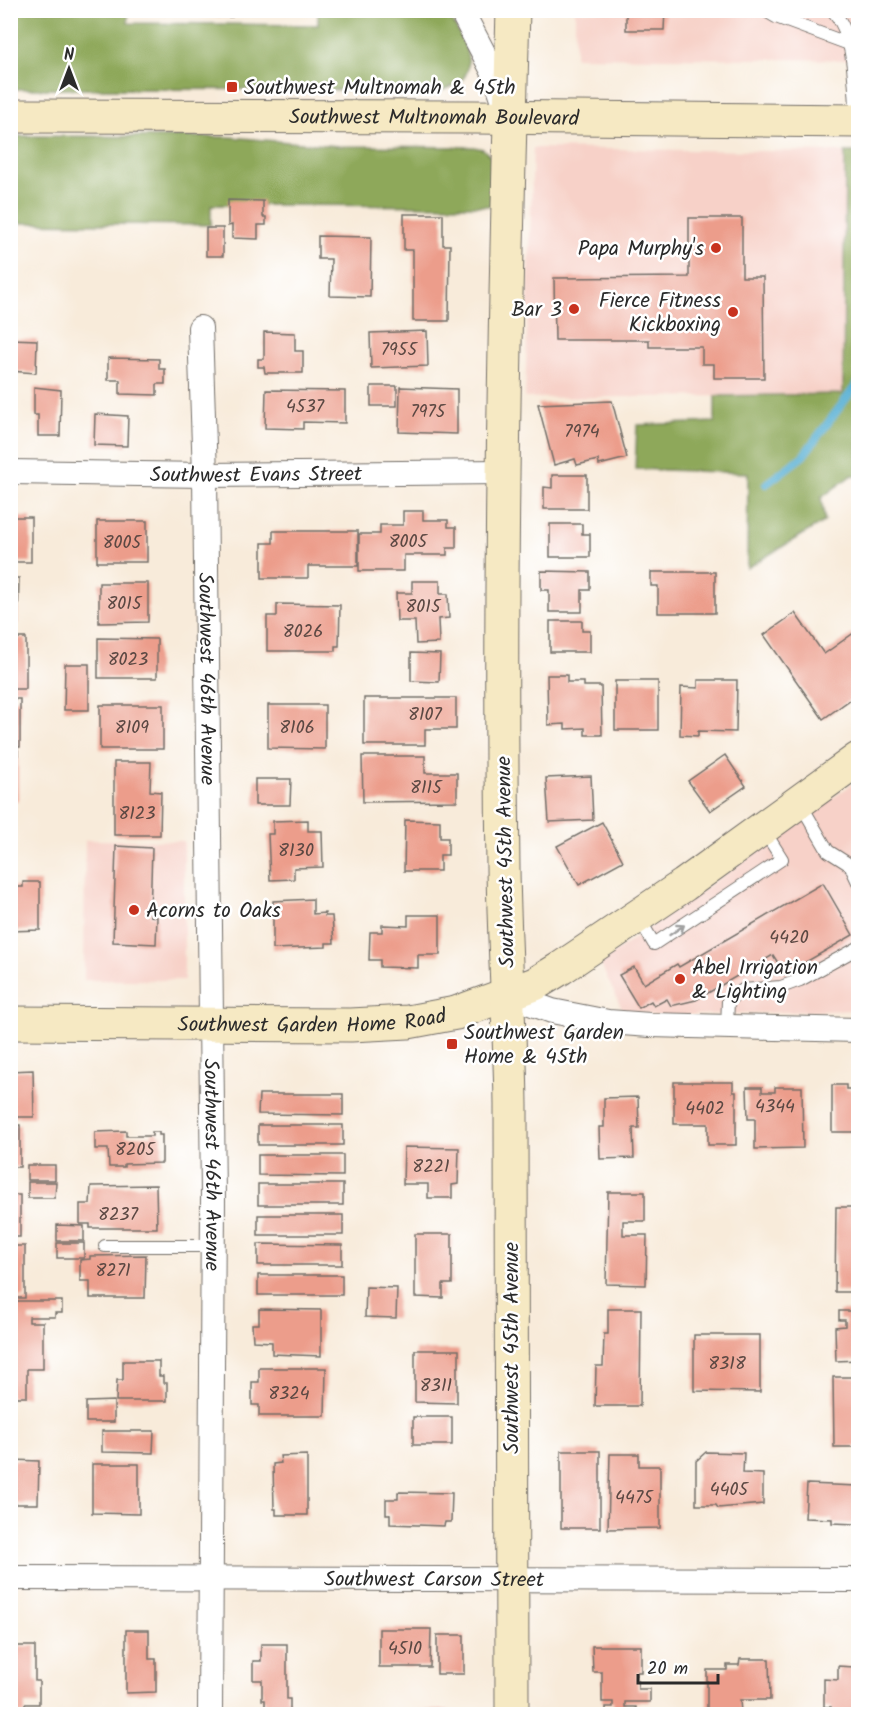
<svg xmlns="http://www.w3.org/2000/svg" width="869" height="1725" viewBox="0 0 869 1725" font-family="Kalam,sans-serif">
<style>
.built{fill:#f7d1c8}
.forest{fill:#8ea85a;stroke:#5c6a42;stroke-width:1.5}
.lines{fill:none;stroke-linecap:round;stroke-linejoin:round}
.stream{stroke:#56afd3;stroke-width:8}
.building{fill:#ec9d8b}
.lane-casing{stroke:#736e68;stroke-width:14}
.street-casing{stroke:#736e68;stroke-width:26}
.secondary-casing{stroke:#736e68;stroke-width:35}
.lane{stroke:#fff;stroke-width:12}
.street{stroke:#fff;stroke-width:24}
.secondary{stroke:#f6e9c3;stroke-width:33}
.oneway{stroke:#a0a0a0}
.poi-dot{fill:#c8321e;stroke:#fff;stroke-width:2}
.labels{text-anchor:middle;stroke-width:5;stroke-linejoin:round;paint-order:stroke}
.number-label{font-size:18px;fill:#5b4843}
.poi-label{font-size:21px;fill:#2b2b2b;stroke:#fff;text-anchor:start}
.street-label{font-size:21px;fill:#2b2b2b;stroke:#fff}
</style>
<rect width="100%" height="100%" fill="#fff"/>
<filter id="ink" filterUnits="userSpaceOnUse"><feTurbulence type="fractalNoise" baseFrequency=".0167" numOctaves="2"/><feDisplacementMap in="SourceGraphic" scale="12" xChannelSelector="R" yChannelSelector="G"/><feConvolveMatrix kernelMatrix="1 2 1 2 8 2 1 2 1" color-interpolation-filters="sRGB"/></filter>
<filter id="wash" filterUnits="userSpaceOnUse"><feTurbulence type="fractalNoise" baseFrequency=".008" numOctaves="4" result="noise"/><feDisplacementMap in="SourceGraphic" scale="24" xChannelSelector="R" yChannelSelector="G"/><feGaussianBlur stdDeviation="1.35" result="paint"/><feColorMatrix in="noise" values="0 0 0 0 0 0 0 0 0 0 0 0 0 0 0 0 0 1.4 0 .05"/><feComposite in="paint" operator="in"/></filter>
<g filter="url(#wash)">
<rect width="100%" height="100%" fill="#f8ebda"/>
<g class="built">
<polygon points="575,11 858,11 858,60 575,57"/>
<polygon points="533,148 845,152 843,395 525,398"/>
<polygon points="858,780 858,1010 660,1016 622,1009 600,963"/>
<polygon points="85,840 184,841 184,980 84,980"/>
</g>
<g class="forest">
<path d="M11,10L128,11V23L318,25V11H447C461,38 489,77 443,90L11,89Z"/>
<polygon points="11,136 229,137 339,146 474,147 483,149 492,158 493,206 211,205 211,225 11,223"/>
<polygon points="845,152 858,152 858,476 852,475 821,498 825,521 747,568 748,473 635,469 637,425 715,422 715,396 843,394"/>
</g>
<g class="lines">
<polyline class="stream" points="766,484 803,456 858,383"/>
</g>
<g id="blocks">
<g class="building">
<polygon points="196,10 232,10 232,17 196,16"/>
<polygon points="626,10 665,10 664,30 626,30"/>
<polygon points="228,200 263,201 263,217 266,217 266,225 258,225 258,239 232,238 232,225 228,226"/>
<polygon points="404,214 443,214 443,245 450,245 449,321 413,321 413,250 404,250"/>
<polygon points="689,218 742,218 742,277 763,277 764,378 714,378 714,364 702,364 702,347 649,347 649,340 555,340 554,278 689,277"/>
<rect x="206" y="228" width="17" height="28"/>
<polygon points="318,236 371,237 370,297 330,296 331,259 318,259"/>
<polygon points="427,331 428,366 371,368 370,333"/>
<polygon points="264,332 295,333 295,351 303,351 303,373 265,373 264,367 258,367 258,359 264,359"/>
<polygon points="10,339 37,340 36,373 10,371"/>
<polygon points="108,358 159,359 159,369 165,369 165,384 157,384 157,395 120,394 120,380 108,380"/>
<rect x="371" y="386" width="26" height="20"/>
<polygon points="34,387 61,390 60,436 38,436 38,415 34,415"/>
<polygon points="400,387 457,389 457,434 399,432"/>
<polygon points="266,390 345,391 345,423 303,422 303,429 265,428"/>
<polygon points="612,401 627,458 599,465 598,460 577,465 575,459 554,465 538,404"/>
<polygon points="95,414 128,416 127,446 94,445"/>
<polygon points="552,475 587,475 587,509 544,509 544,487 552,488"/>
<polygon points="403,511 423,511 423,520 448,520 448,527 456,527 456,548 447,548 447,555 404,555 404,571 359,571 359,534 380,534 380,525 403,525"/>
<rect x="10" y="517" width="21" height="45"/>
<rect x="97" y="521" width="50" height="41"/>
<polygon points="550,524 582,524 582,534 590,534 590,557 550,557"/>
<polygon points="273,531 358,531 358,566 308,566 308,578 262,578 262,543 273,543"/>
<polygon points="541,571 590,572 590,590 582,590 582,612 549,612 549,590 541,590"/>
<polygon points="651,572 715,572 715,613 658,613 658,586 651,586"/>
<polygon points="10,578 19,578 18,624 10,624"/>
<polygon points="412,581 440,581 440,594 448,594 449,618 438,619 439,643 416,644 415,621 397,621 396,593 412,593"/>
<polygon points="99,583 148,583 148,622 99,623"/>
<polygon points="277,604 340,605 339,646 335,646 335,651 267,651 267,616 277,616"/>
<polygon points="795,613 824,654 858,630 858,694 823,719 764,635"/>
<polygon points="550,621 582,621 582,631 590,631 590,652 550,652"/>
<rect x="10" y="638" width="16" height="51"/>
<polygon points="98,638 157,639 157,678 98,678"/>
<polygon points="411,653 440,654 439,682 411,681"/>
<polygon points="65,664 89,664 89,710 64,710"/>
<polygon points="547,675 567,675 567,682 584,682 584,686 601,686 602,735 585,735 585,728 565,729 565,724 548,725"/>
<polygon points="698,680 737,680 736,732 698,731 698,736 680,735 681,687 698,688"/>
<rect x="615" y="681" width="43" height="49"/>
<polygon points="364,698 456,698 456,729 425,729 425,745 364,745"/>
<rect x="10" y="699" width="10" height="48"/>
<rect x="100" y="705" width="63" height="44"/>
<polygon points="268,705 325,705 325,749 268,748"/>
<rect x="10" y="750" width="8" height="51"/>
<polygon points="725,755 746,786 710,811 688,781"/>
<polygon points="362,756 425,756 425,773 457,773 457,801 363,802"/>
<polygon points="114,762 151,762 150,791 161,792 160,835 114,835"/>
<polygon points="591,776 593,820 549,822 546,778"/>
<polygon points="255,779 291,779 290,805 255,805"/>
<polygon points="308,820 308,831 322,831 323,867 294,868 294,879 270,880 268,834 273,834 273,821"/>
<polygon points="405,820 440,821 440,838 448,838 448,855 440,855 440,871 404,871"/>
<polygon points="602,822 623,861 579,885 557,846"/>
<polygon points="116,846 152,848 150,916 157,917 156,944 113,942"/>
<polygon points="23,882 40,882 40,930 10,931 10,887 23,887"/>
<polygon points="823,883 853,935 785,974 773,955 696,1000 671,1006 667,999 654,1006 651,1001 639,1008 619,975 634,967 644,984 677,964 679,967"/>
<polygon points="313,899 313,914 325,913 325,916 332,916 334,943 326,943 326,947 273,949 273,901"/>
<polygon points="408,915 440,915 440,955 418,955 418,968 380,967 380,960 369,960 370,932 382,932 382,925 408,926"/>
<polygon points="33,1070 34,1117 10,1117 10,1071"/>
<polygon points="674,1082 733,1082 733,1092 736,1092 736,1145 708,1145 708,1124 674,1124"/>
<polygon points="832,1085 846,1085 846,1089 858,1089 858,1132 832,1132"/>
<polygon points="747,1087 762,1087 762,1092 775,1092 775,1087 802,1087 803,1148 755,1149 755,1119 748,1119"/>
<polygon points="259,1094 343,1094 343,1115 258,1114"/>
<polygon points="638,1097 639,1128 633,1128 634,1158 600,1159 599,1127 604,1127 604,1098"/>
<rect x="10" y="1125" width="10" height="42"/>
<rect x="258" y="1125" width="85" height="20"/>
<polygon points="126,1131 126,1136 152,1136 152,1132 159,1132 159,1135 162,1135 162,1163 124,1164 124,1167 109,1167 108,1149 95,1149 95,1132"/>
<polygon points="404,1147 459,1148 458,1184 452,1185 452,1198 428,1198 428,1184 403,1184"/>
<polygon points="258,1155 343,1155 343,1176 258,1175"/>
<rect x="27" y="1165" width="28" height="15"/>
<polygon points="28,1182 56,1182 55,1198 28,1198"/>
<rect x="258" y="1184" width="85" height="21"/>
<polygon points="156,1185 157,1228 90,1228 90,1224 80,1224 80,1204 90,1204 91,1186"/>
<polygon points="608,1192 645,1192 645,1221 623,1221 623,1235 647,1235 646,1285 606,1284"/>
<rect x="10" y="1195" width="10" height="42"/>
<polygon points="836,1207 858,1207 858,1292 835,1292"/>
<rect x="258" y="1215" width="85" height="20"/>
<polygon points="57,1225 84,1226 84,1241 57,1241"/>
<polygon points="415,1234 452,1234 452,1284 443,1284 443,1298 415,1297"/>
<rect x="57" y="1243" width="27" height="15"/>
<polygon points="258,1244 342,1245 342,1265 258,1265"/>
<rect x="10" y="1246" width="15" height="52"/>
<polygon points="146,1255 145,1298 90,1298 90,1281 80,1281 80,1260 90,1259 90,1256"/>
<rect x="258" y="1275" width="84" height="20"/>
<polygon points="366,1287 397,1288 396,1318 365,1317"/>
<polygon points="10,1301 62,1301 62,1313 55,1313 55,1317 29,1317 29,1322 43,1322 43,1369 27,1369 27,1397 10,1397"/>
<polygon points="259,1309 321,1310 321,1356 272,1354 272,1342 253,1341 252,1324 259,1324"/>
<polygon points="608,1309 641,1309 640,1406 595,1406 596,1366 603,1366 604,1334 608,1334"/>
<polygon points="839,1311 858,1311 858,1360 836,1361 835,1327 845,1326 845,1320 839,1320"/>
<polygon points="694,1335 760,1335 760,1392 694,1391"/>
<polygon points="415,1350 459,1350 459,1367 457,1367 457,1403 415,1402"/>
<polygon points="123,1361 159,1361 159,1376 163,1376 163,1383 167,1383 167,1401 116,1401 117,1380 123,1380"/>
<polygon points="259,1368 326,1368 325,1416 259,1416 259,1405 252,1405 252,1382 259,1382"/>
<polygon points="833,1377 858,1377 858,1447 834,1447"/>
<polygon points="114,1401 114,1422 86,1422 86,1402"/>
<rect x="413" y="1417" width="39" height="28"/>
<polygon points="102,1431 154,1431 153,1453 102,1452"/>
<rect x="561" y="1451" width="39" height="77"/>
<polygon points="706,1452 744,1453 743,1473 763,1474 763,1504 718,1508 716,1505 696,1505 696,1461"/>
<polygon points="610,1454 639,1454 639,1466 660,1466 660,1528 608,1529"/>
<polygon points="307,1455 307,1515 276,1515 276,1509 274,1509 273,1464 281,1463 280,1456"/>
<polygon points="12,1460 39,1461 38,1504 10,1504 10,1465 13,1465"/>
<polygon points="92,1464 139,1464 139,1514 92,1513"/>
<polygon points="807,1484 858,1486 857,1524 832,1523 832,1519 805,1518"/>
<polygon points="398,1492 452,1493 451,1522 445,1522 444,1526 390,1524 390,1514 386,1514 386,1499 398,1499"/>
<polygon points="379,1629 431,1629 430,1667 379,1667"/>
<polygon points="126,1630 149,1630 149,1659 156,1659 156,1692 126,1693"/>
<rect x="437" y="1635" width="27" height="39"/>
<polygon points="261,1644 287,1644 287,1699 290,1699 290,1714 265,1714 265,1700 262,1700 262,1680 253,1680 253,1661 261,1661"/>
<polygon points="10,1646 35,1646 35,1681 39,1681 39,1704 25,1704 25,1714 10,1714"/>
<polygon points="592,1646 641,1646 641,1672 637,1672 638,1689 650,1689 650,1702 625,1702 625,1707 636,1707 636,1714 606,1714 606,1707 613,1707 613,1702 602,1702 602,1672 593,1672"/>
<polygon points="740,1659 769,1659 770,1700 740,1700 741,1713 707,1713 707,1670 727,1670 727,1665 739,1665"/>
<polygon points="854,1661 858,1661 857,1714 831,1714 831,1707 824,1707 824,1679 838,1680 838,1666 854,1667"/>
<polygon points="449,1710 449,1714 414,1714 414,1711"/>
</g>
</g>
</g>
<g filter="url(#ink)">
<use href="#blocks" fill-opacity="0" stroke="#736e68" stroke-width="1.5"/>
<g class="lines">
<defs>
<g id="lane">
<polyline points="764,10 776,17 849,44"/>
<path d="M832,10C856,35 854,86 857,120"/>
<polyline points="800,803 828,851 850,865 858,882"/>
<polyline points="639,918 654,944 782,859 763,829"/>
<polyline points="727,1027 728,1000 743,990 781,987 800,980 858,948"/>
<polyline points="105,1246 214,1246"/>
</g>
<g id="street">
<polyline points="461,10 495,75 505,104"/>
<path id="s1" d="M200,328L205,475L213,1198L210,1714"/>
<path id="s2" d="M10,472L205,475L502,472"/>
<polyline points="508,995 552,1011 608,1022 650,1025 858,1030"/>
<path id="s3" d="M10,1578L858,1580"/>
</g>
<g id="secondary">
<path id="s4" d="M10,116L475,117L858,121"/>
<path id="s5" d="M10,1023L351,1025L408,1022L456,1013L535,984L561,968L684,885L858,759"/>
<path d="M512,1714L511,1105C510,1026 504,947 503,868C499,582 505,296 513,10"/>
</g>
</defs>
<use href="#lane" class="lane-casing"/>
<use href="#street" class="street-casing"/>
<use href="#secondary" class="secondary-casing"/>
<use href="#lane" class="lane"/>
<use href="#street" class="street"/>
<use href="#secondary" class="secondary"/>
</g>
<defs><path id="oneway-shaft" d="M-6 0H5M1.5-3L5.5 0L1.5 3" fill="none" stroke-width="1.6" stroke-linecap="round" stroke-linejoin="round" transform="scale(1.5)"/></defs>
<use class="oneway" href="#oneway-shaft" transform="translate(677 930) rotate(-34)"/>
</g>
<g class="poi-dot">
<rect x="226" y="81" width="12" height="12" rx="3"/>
<circle cx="716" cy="248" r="6"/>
<circle cx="574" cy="309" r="6"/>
<circle cx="733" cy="312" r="6"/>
<circle cx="134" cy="910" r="6"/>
<circle cx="680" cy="979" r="6"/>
<rect x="446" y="1038" width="12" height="12" rx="3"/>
</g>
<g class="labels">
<g class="number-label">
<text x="399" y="355">7955</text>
<text x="305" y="412">4537</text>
<text x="428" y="417">7975</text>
<text x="582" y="437">7974</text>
<text x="408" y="547">8005</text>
<text x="122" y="548">8005</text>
<text x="124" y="609">8015</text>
<text x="423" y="612">8015</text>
<text x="303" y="637">8026</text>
<text x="128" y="665">8023</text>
<text x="425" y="720">8107</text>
<text x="132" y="733">8109</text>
<text x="297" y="733">8106</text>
<text x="426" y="793">8115</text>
<text x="137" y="819">8123</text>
<text x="296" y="856">8130</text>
<text x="789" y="943">4420</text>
<text x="775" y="1112">4344</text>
<text x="705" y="1114">4402</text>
<text x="135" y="1155">8205</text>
<text x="431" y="1172">8221</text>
<text x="118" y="1220">8237</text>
<text x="113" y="1276">8271</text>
<text x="727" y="1369">8318</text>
<text x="436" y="1391">8311</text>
<text x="289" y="1399">8324</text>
<text x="729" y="1495">4405</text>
<text x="634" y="1503">4475</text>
<text x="405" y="1654">4510</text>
</g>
<g class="poi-label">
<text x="244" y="94">Southwest Multnomah &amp; 45th</text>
<text x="704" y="255" text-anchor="end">Papa Murphy's</text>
<text x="721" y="307" text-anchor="end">Fierce Fitness<tspan x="721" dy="24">Kickboxing</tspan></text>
<text x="562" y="316" text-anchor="end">Bar 3</text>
<text x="146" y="917">Acorns to Oaks</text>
<text x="692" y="974">Abel Irrigation<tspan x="692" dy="24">&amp; Lighting</tspan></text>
<text x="464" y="1039">Southwest Garden<tspan x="464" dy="24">Home &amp; 45th</tspan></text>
</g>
<g class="street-label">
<text dy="7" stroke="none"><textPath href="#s4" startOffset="424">Southwest Multnomah Boulevard</textPath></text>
<text dy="7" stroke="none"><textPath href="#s2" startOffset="246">Southwest Evans Street</textPath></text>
<text dy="7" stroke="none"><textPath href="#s1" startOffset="351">Southwest 46th Avenue</textPath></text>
<text transform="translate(505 862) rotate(-91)" y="7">Southwest 45th Avenue</text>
<text dy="7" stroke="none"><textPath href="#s5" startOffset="302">Southwest Garden Home Road</textPath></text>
<text dy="7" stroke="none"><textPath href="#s1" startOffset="837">Southwest 46th Avenue</textPath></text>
<text transform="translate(511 1348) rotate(-90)" y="7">Southwest 45th Avenue</text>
<text dy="7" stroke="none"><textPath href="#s3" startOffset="424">Southwest Carson Street</textPath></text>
</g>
</g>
<rect width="869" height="1725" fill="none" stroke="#fff" stroke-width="36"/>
<g transform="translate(69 69)" stroke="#ffffff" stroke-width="4.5" paint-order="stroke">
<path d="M0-4.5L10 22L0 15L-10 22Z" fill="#2b2b2b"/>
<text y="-9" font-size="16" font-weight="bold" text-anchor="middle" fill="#2b2b2b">N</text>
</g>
<path d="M638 1674v9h80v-9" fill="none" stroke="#2b2b2b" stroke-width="3"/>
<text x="647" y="1674" font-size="18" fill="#2b2b2b" stroke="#ffffff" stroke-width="4.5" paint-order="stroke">20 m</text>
</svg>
